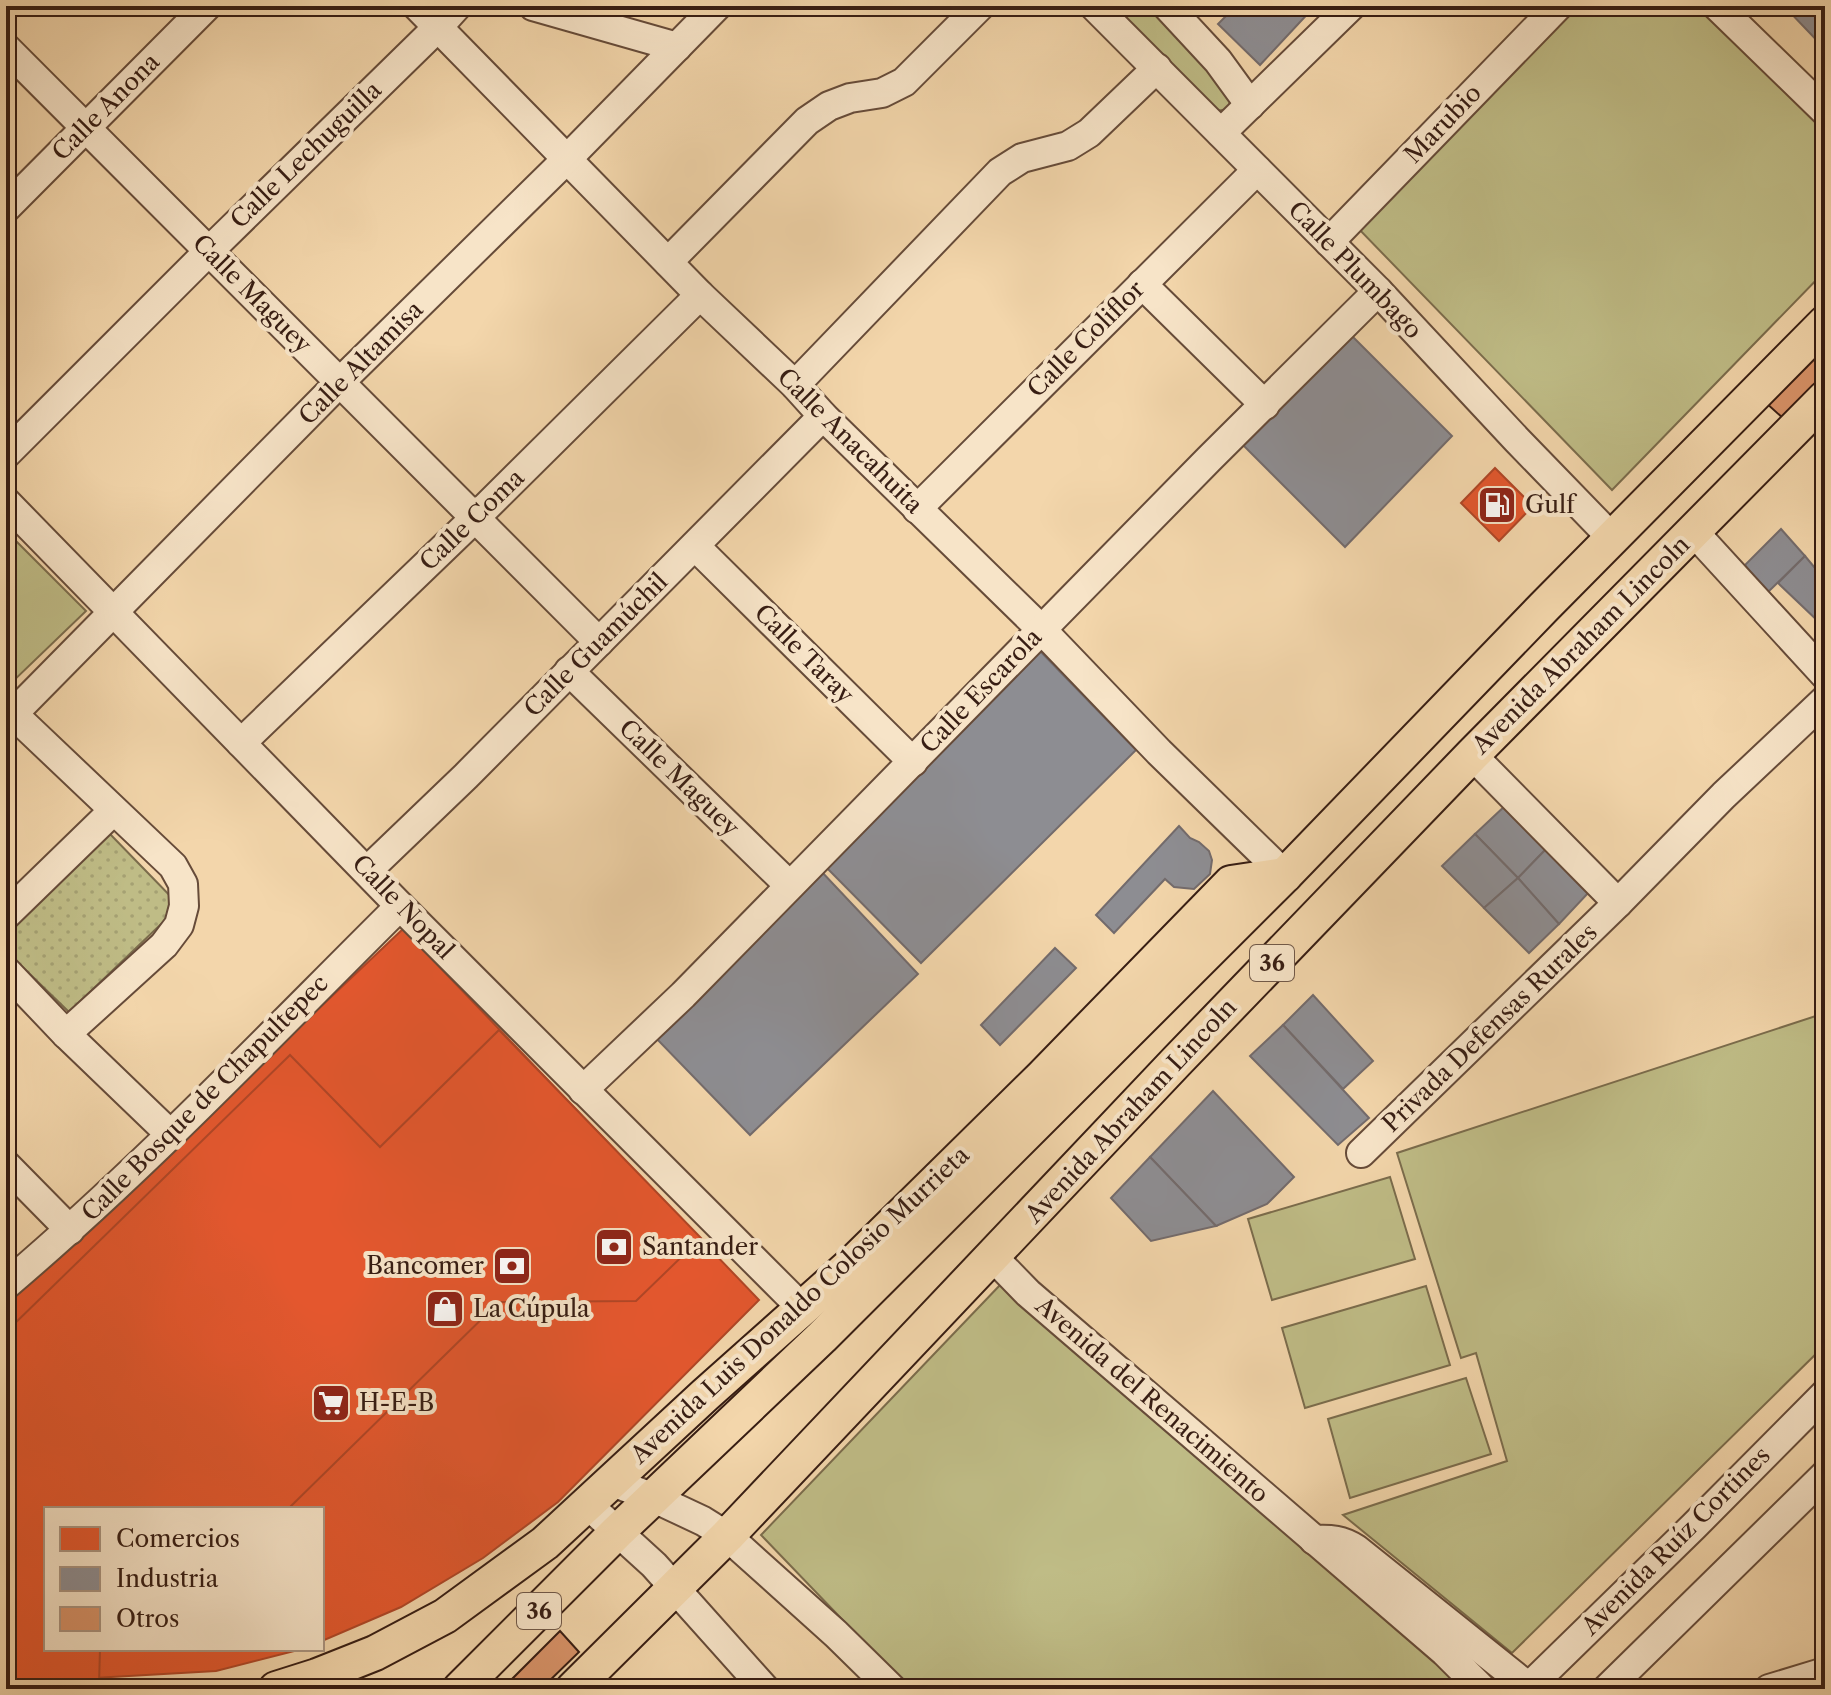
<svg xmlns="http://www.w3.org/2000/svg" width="1831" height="1695" viewBox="0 0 1831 1695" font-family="'Libre Caslon Text',serif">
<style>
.grass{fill:#bfbc86;stroke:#7b6c4c;stroke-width:2}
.park{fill:url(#park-dots);stroke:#7b6c4c;stroke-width:2}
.shops{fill:#e4572e;stroke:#b04626;stroke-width:2}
.industry{fill:#8d8d92;stroke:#736b6c;stroke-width:2}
.building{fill:#d99369;stroke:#371d13;stroke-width:2}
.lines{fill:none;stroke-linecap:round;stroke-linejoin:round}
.minor-casing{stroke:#664b39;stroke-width:32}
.major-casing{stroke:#371d13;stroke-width:38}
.minor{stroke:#f7e4c8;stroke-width:28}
.major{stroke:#f3d6ab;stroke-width:34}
.labels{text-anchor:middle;stroke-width:8;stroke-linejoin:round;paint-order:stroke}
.shield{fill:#f7e4c8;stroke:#715949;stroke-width:2}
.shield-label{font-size:22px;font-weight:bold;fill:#371d13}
.street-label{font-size:24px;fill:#371d13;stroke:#f7e4c8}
.poi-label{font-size:24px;fill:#371d13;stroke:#f7e4c8;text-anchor:start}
</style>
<defs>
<pattern id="park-dots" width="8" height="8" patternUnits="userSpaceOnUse" patternTransform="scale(2)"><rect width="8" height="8" fill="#bfbc86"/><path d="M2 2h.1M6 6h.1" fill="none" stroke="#a5a173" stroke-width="1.8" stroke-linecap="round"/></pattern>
</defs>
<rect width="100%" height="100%" fill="#f3d6ab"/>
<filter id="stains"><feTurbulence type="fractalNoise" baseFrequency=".0025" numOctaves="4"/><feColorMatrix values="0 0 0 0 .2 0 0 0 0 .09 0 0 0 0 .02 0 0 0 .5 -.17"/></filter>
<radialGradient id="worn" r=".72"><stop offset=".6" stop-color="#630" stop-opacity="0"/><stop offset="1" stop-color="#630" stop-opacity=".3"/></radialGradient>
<g class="grass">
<polygon points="1104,6 1148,6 1229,89 1230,102 1228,109 1211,112"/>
<polygon points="1575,6 1701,6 1825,129 1825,271 1612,490 1355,225"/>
<polygon points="6,531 86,611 6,688"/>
<polygon points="1825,1013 1825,1345 1512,1653 1343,1515 1507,1461 1476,1353 1461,1358 1397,1153"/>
<polygon points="1390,1177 1415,1259 1272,1300 1248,1219"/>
<polygon points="1002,1283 1470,1689 909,1689 761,1535"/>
<polygon points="1426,1286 1450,1365 1305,1408 1282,1328"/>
<polygon points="1466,1378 1491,1454 1350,1498 1328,1419"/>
</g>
<polygon class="park" points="109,833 180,906 69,1012 6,951 6,930"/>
<g class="shops">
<polygon points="1495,468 1533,506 1499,541 1461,503"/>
<polygon points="403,929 759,1300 558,1502 483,1558 401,1607 322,1641 322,1509 46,1509 46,1649 302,1649 216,1671 24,1682 6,1679 6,1304"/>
<polygon points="499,1030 701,1238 636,1301 499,1302 288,1509 46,1509 46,1649 100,1649 99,1684 24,1682 6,1679 6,1332 290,1055 380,1147"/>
</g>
<g class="industry">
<polygon points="1236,6 1315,6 1260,65 1218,24"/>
<polygon points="1784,6 1825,6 1825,49"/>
<polygon points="1351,335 1452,436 1345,547 1242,444"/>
<polygon points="1781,529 1805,556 1767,593 1745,565"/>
<polygon points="1805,556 1825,580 1825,618 1820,623 1778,583"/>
<polygon points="1039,650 1136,750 921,963 818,859"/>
<polygon points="1506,805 1549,846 1518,878 1475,834"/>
<polygon points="1179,826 1190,838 1199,842 1209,851 1212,860 1210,874 1194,889 1174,887 1165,879 1114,933 1096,915"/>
<polygon points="1475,834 1518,878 1484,908 1442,866"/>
<polygon points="1549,846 1590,891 1559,924 1518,878"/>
<polygon points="820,870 918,974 750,1135 654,1036"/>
<polygon points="1518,878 1559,924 1529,953 1484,908"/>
<polygon points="1055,948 1076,968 1000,1045 981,1025"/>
<polygon points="1313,995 1373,1061 1343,1089 1283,1025"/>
<polygon points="1283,1025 1369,1118 1338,1145 1250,1056"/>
<polygon points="1213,1091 1294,1177 1267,1204 1216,1226 1150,1157"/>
<polygon points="1150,1157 1216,1226 1151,1241 1111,1198"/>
</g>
<g class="building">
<polygon points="1825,339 1825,381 1785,420 1765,402"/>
<polygon points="560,1631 579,1652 541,1689 502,1689"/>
</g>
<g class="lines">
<defs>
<g id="minor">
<polyline points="417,6 700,295 795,385 823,416 1041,629 1159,752 1285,875"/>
<polyline points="533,6 677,47"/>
<polyline points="1094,6 1378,291 1517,440 1613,539"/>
<polyline points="1167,6 1218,61 1250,105"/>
<polyline points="1717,6 1825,111"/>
<polyline points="6,48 599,642"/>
<polyline points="1221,133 1351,6"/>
<polyline points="6,208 207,6"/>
<polyline points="1329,242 1558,6"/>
<polyline points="668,262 807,121 829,106 850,98 882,93 904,82 980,6"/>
<polyline points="1142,284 1265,405"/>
<polyline points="795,385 1000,172 1022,158 1068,146 1089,133 1157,68"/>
<polyline points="6,454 209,251 438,27 457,6"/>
<polyline points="6,502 400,906 803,1309"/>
<polyline points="917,509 1257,170"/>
<polyline points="1693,531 1825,675"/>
<polyline points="695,546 913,762"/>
<polyline points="569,671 789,885"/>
<polyline points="13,714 173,866 183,884 184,906 179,925 164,945 66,1034"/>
<polyline points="6,721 340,382 568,158 717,6"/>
<polyline points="241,743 475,518 700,295"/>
<polyline points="1472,755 1618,903"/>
<polyline points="367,871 466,776 823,416"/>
<polyline points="6,915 113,811"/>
<polyline points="6,971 66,1034 171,1135"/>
<polyline points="583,1090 683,995 1209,459 1378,291"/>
<polyline points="1361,1153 1618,903 1724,795 1825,700"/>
<polyline points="6,1165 70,1230"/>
<polyline points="993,1257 1028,1293 1445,1652 1482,1689"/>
<path d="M6,1285C145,1167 271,1034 400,906"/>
<polyline points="610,1481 654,1498 703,1521 727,1536 836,1634 892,1689"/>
<polyline points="587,1504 654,1565 765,1689"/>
<path d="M1314,1540C1331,1539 1342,1540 1356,1549L1531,1689"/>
<polyline points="1527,1689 1694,1526 1825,1394"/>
<polyline points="1607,1689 1825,1475"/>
<polyline points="1769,1689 1825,1672"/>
</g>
<g id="major">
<polyline points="276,1689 317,1676 375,1653 445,1616 545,1543 705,1395 852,1264 1042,1077 1231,883 1285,875"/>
<polyline points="460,1689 617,1532 822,1337 1285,875 1544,607 1825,323"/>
<polyline points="573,1689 727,1536 1176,1062 1472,755 1825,398"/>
</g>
</defs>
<use href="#minor" class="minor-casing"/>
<use href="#major" class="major-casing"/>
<use href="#minor" class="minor"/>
<use href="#major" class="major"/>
</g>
<defs>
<symbol id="fuel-square" viewBox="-11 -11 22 22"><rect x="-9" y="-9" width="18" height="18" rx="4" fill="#8f2418" stroke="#f7e4c8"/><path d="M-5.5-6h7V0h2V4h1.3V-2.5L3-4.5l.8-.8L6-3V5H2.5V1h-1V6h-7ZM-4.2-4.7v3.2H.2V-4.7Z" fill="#fff"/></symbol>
<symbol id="bank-square" viewBox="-11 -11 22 22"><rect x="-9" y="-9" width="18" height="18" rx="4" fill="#8f2418" stroke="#f7e4c8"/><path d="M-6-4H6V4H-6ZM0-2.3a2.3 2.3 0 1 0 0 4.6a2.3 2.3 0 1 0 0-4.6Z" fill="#fff"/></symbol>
<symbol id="shop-square" viewBox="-11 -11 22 22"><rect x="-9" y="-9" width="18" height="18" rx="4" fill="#8f2418" stroke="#f7e4c8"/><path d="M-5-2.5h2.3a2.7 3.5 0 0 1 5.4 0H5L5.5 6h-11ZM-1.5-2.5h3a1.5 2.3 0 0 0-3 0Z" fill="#fff"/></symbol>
<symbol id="supermarket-square" viewBox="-11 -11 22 22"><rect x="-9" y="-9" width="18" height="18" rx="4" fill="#8f2418" stroke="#f7e4c8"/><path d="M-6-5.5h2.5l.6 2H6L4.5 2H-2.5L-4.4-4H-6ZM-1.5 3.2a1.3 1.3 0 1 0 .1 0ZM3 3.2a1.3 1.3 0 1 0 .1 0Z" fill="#fff"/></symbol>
</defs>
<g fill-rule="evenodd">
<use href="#fuel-square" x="1475" y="483" width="44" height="44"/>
<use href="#bank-square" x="592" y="1225" width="44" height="44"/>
<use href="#bank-square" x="490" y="1244" width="44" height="44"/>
<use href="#shop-square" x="423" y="1287" width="44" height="44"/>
<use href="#supermarket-square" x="309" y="1381" width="44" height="44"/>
</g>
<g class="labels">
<g class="shield">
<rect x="1250" y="945" width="44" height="36" rx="6"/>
<rect x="517" y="1593" width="44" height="36" rx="6"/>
</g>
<g class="shield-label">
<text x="1272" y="971">36</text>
<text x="539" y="1619">36</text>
</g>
<g class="street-label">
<text transform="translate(106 107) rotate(-45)" y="8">Calle Anona</text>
<text transform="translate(1443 124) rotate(-46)" y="8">Marubio</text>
<text transform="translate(306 155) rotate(-44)" y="8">Calle Lechuguilla</text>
<text transform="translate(1355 270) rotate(46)" y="8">Calle Plumbago</text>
<text transform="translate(252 294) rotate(45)" y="8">Calle Maguey</text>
<text transform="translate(1086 339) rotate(-45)" y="8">Calle Coliflor</text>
<text transform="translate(361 363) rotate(-45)" y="8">Calle Altamisa</text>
<text transform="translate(850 441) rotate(45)" y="8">Calle Anacahuita</text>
<text transform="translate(472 520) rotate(-44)" y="8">Calle Coma</text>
<text transform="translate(596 645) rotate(-45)" y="8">Calle Guamúchil</text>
<text transform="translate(1581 645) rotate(-45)" y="8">Avenida Abraham Lincoln</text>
<text transform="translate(804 654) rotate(45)" y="8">Calle Taray</text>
<text transform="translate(981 691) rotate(-46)" y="8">Calle Escarola</text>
<text transform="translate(679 778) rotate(44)" y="8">Calle Maguey</text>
<text transform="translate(403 907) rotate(46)" y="8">Calle Nopal</text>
<text transform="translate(1490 1028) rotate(-44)" y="8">Privada Defensas Rurales</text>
<text transform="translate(205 1098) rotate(-45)" y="8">Calle Bosque de Chapultepec</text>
<text transform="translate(1131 1111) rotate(-47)" y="8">Avenida Abraham Lincoln</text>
<text transform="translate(800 1305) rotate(-43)" y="8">Avenida Luis Donaldo Colosio Murrieta</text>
<text transform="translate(1152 1400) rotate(41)" y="8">Avenida del Renacimiento</text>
<text transform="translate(1676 1541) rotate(-45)" y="8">Avenida Ruíz Cortines</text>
</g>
<g class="poi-label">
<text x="1525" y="513">Gulf</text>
<text x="642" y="1255">Santander</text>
<text x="484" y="1274" text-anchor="end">Bancomer</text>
<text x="473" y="1317">La Cúpula</text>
<text x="359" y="1411">H-E-B</text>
</g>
</g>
<rect width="1831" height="1695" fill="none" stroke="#f3d6ab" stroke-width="32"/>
<rect x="8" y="8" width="1815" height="1679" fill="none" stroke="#371d13" stroke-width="4"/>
<rect x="16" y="16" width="1799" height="1663" fill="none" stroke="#371d13" stroke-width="2"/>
<rect x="44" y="1507" width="280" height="144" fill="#f7e4c8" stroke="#aa9480" stroke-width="2"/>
<rect x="60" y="1527" width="40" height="24" fill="#e4572e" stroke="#aa9480" stroke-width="2"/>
<text x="116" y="1547" font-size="24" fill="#371d13">Comercios</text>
<rect x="60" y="1567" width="40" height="24" fill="#8d8d92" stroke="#aa9480" stroke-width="2"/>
<text x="116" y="1587" font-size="24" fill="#371d13">Industria</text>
<rect x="60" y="1607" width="40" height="24" fill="#d99369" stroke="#aa9480" stroke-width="2"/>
<text x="116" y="1627" font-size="24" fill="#371d13">Otros</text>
<rect width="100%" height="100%" filter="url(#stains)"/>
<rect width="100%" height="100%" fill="url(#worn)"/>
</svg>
